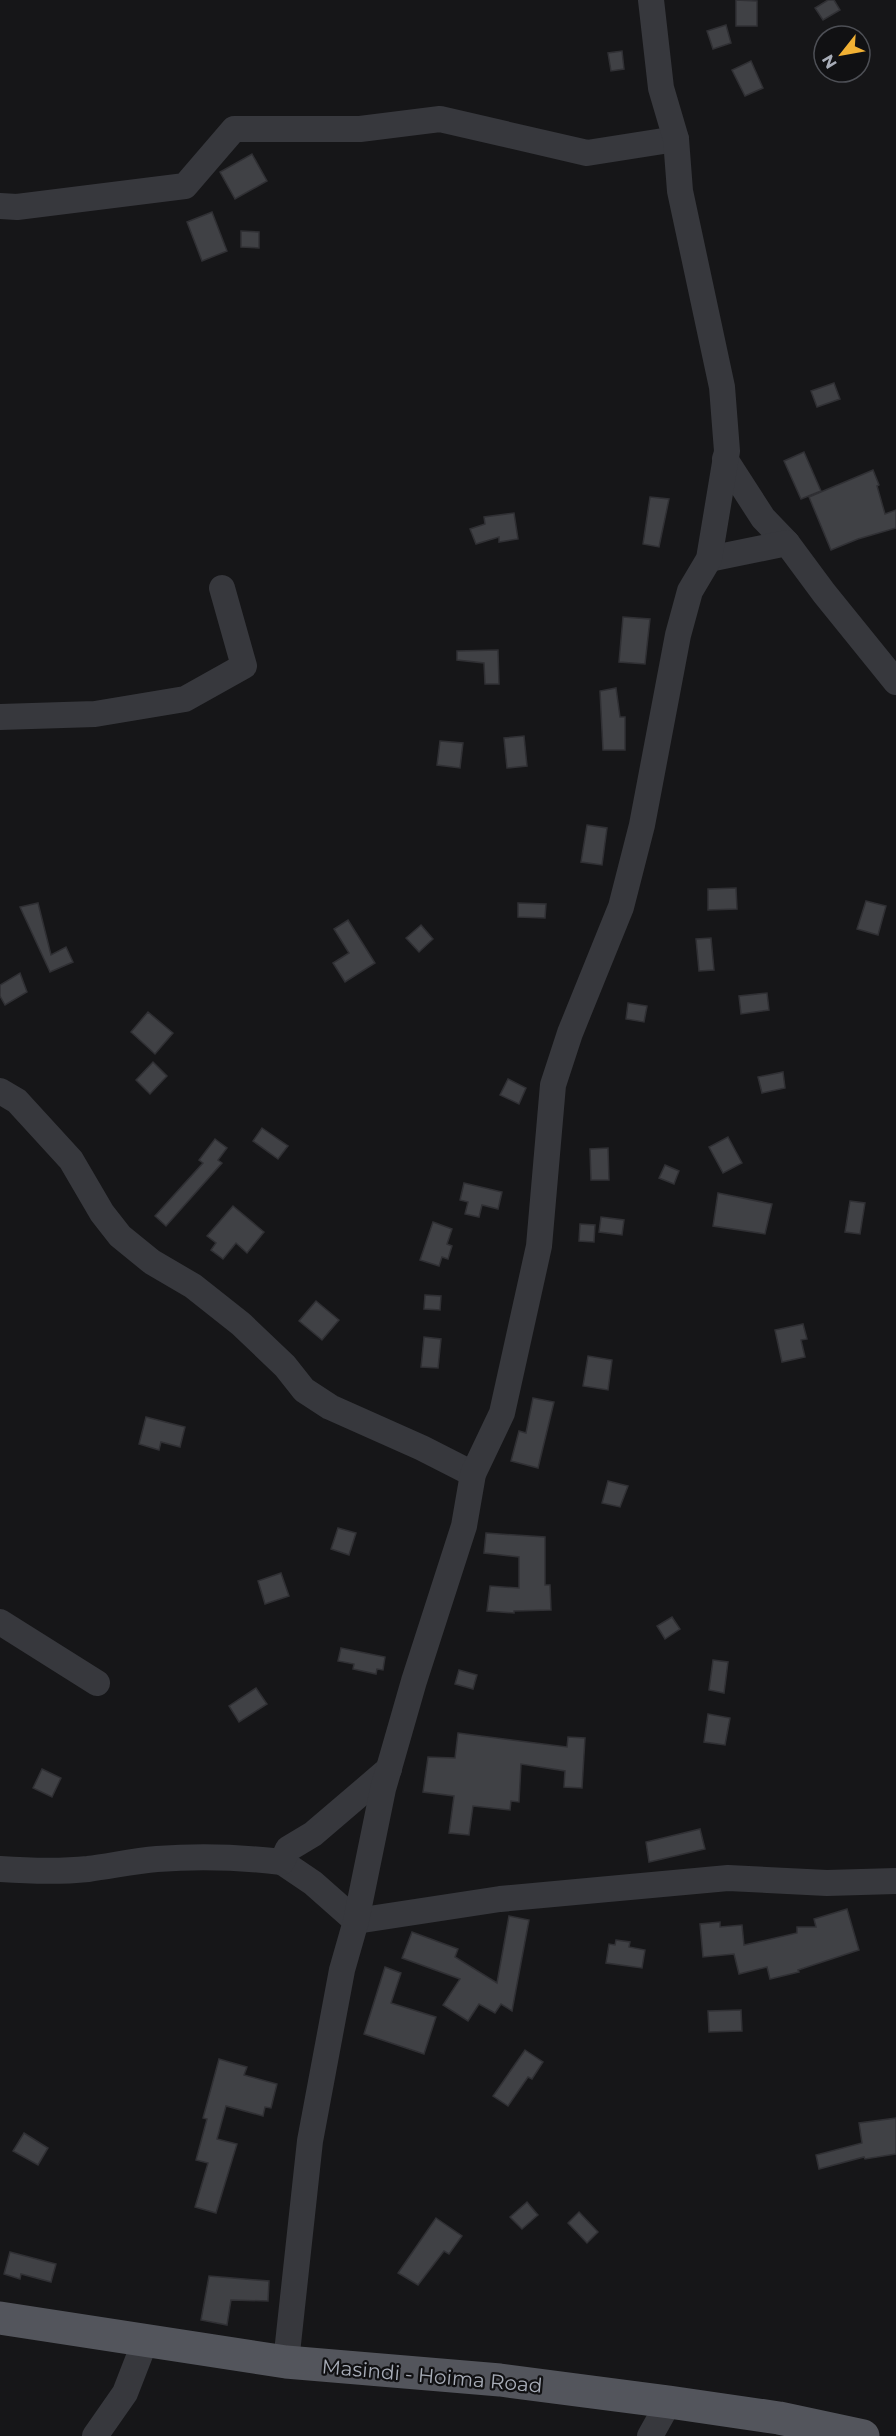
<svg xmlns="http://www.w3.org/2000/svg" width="896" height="2436" viewBox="0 0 896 2436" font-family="Montserrat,sans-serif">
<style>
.building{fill:#404145;stroke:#303034;stroke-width:1.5}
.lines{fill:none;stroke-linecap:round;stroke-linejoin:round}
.minor{stroke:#37383d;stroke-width:26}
.major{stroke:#53555c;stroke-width:33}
.labels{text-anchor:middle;stroke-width:4.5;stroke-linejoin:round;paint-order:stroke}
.street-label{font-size:20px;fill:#a8adb8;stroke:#111113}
</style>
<rect width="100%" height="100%" fill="#161618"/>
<g class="building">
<polygon points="736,0 757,1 757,26 736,26"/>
<polygon points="828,0 834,0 840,10 823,20 815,8"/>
<polygon points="726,25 731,43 713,49 707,31"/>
<polygon points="622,51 624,69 611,71 608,53"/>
<polygon points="751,61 763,88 745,96 732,70"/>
<polygon points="252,154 267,181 235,199 220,172"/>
<polygon points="212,212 227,251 202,261 187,222"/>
<polygon points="241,231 259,232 259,248 241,247"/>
<polygon points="834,383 840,399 817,407 811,391"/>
<polygon points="804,452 821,491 801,499 784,461"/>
<polygon points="873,470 879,485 877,486 885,514 896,510 896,528 858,539 831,550 809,497"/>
<polygon points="650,497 669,499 659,547 643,544"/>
<polygon points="514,513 518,539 499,542 499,537 476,544 470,529 485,524 484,517"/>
<polygon points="623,617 650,619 645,664 619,662"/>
<polygon points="498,650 499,684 485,684 484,663 457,660 457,651"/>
<polygon points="616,688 620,717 625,717 625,750 603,750 600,691"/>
<polygon points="524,736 527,766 507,768 504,738"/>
<polygon points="440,741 463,743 460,768 437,765"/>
<polygon points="587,825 607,828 602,865 581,862"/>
<polygon points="736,888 737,909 708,910 708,889"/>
<polygon points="866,901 886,906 878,935 857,929"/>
<polygon points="38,903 51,955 66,947 73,962 50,972 20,907"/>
<polygon points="518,903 546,904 545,918 518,917"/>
<polygon points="348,920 375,963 345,982 333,963 349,953 334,929"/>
<polygon points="421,925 433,939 419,952 406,938"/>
<polygon points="711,938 714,970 699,971 696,939"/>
<polygon points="20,973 27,992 5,1005 0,996 0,985"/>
<polygon points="767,993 769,1010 741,1014 739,996"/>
<polygon points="628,1003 647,1006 644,1022 626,1019"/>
<polygon points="148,1012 173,1033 155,1054 131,1032"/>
<polygon points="153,1062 167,1076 150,1094 136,1080"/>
<polygon points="783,1072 785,1088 762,1093 758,1077"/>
<polygon points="508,1079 526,1088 519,1104 500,1095"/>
<polygon points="262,1128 288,1146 278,1159 253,1141"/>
<polygon points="728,1137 742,1163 723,1173 709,1147"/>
<polygon points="215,1139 227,1148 218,1160 222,1163 166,1226 155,1216 203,1163 199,1160"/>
<polygon points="608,1148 609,1180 591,1180 590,1149"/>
<polygon points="665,1165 679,1171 674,1184 659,1178"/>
<polygon points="464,1183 502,1192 498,1209 482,1205 479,1217 465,1214 468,1202 460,1200"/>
<polygon points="718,1193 772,1204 765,1234 713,1226"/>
<polygon points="850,1201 865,1203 860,1234 845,1232"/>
<polygon points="233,1206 264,1232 247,1253 236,1243 223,1259 211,1250 216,1243 207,1236"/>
<polygon points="601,1217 624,1220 622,1235 599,1232"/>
<polygon points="433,1222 452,1229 447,1244 452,1246 448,1259 442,1257 439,1266 420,1260"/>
<polygon points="580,1224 595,1225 594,1242 579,1241"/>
<polygon points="425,1295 441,1296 440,1310 424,1309"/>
<polygon points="316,1301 339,1320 322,1340 299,1321"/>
<polygon points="803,1324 807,1339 801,1340 805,1357 782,1362 775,1330"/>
<polygon points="424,1337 441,1339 438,1368 421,1367"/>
<polygon points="588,1356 612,1360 608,1390 583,1386"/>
<polygon points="533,1398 554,1402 538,1468 511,1461 519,1431 526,1433"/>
<polygon points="146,1417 185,1427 180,1447 161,1442 159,1450 139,1444"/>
<polygon points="608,1481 628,1486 620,1507 602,1503"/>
<polygon points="338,1528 356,1533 349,1555 331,1549"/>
<polygon points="486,1533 545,1537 545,1585 550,1585 551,1610 514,1611 514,1613 487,1611 490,1586 519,1588 519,1557 484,1553"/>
<polygon points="281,1573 289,1596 265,1604 258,1581"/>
<polygon points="672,1617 680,1629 665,1639 657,1626"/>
<polygon points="341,1648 385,1657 383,1670 377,1669 376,1674 353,1669 354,1664 338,1661"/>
<polygon points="713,1660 728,1662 724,1693 709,1690"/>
<polygon points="459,1670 477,1675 473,1689 455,1684"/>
<polygon points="256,1688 267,1704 239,1722 229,1706"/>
<polygon points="708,1714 730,1718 725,1745 704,1742"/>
<polygon points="458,1733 567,1747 568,1737 585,1738 582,1788 564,1787 565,1771 521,1764 519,1802 511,1801 510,1810 473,1806 469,1835 449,1833 454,1796 423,1792 428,1757 455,1758"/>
<polygon points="42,1769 61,1778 52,1797 33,1788"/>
<polygon points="700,1829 705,1849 649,1862 646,1842"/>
<polygon points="847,1909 859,1950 798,1970 799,1972 770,1979 767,1967 739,1974 734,1954 703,1957 700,1924 720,1922 720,1927 742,1925 744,1945 797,1933 797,1927 816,1927 814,1919"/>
<polygon points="509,1916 529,1920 512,2011 501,2004 495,2013 479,2004 468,2021 443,2005 460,1979 402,1958 412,1932 458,1949 455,1957 497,1983"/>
<polygon points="616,1940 630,1942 629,1947 645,1950 642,1968 606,1963 609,1944 615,1945"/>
<polygon points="385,1967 401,1973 391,2003 436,2017 424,2054 364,2034"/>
<polygon points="741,2010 742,2031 709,2032 708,2011"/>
<polygon points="525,2050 543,2062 532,2079 528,2077 508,2106 493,2096"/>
<polygon points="219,2059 247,2067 244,2075 277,2084 271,2108 265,2107 263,2116 226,2106 217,2139 237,2144 216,2213 195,2207 208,2163 196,2160 207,2119 203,2118"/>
<polygon points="896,2118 896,2154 865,2159 864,2157 819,2169 816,2155 862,2143 859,2123"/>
<polygon points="24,2133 48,2148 38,2165 13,2151"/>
<polygon points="527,2202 538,2215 522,2229 510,2217"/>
<polygon points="579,2212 598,2232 587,2243 568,2223"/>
<polygon points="436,2218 462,2236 449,2254 444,2251 418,2285 398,2273"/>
<polygon points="10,2252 56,2264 51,2282 21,2274 20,2279 4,2274"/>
<polygon points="209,2276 269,2281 268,2301 231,2300 227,2325 201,2320"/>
</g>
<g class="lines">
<g class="minor">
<polyline points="0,206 17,207 185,186 234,129 360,129 440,119 587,153 676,139"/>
<polyline points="725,459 763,518 787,543"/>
<polyline points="709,559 787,543 824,593 896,682"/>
<polyline points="0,717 95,714 185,699 244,666 222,588"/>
<polyline points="0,1091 17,1101 71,1160 102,1213 120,1236 152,1262 193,1286 241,1324 285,1366 304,1390 330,1407 422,1448 473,1474"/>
<polyline points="0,1622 97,1683"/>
<polyline points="282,1862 313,1883 356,1921 500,1899 728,1878 827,1883 896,1881"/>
<path d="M0,1869C29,1871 59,1872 88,1869C111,1866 134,1861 157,1859C199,1856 240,1857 282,1862L288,1849L313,1834L389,1769"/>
<polyline points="286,2362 310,2141 342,1970 356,1921 383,1789 414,1681 464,1526 473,1474 502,1413 539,1246 553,1085 570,1033 621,907 642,825 678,635 690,591 709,559 727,451 722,387 680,191 676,139 661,88 651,0"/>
<polyline points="95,2436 125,2393 146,2339"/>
<polyline points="650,2436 669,2402"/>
</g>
<polyline class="major" points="0,2318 286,2362 500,2380 669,2402 779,2418 863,2436"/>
</g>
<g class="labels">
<g class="street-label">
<text transform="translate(432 2376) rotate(5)" y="7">Masindi - Hoima Road</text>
</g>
</g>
<g transform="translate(842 54) rotate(239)"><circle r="28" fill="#111113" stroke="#4d4f55" stroke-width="1.5"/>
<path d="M0-4.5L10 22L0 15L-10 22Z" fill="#f2b134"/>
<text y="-9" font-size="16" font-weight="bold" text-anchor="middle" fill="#a8adb8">N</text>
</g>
</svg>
